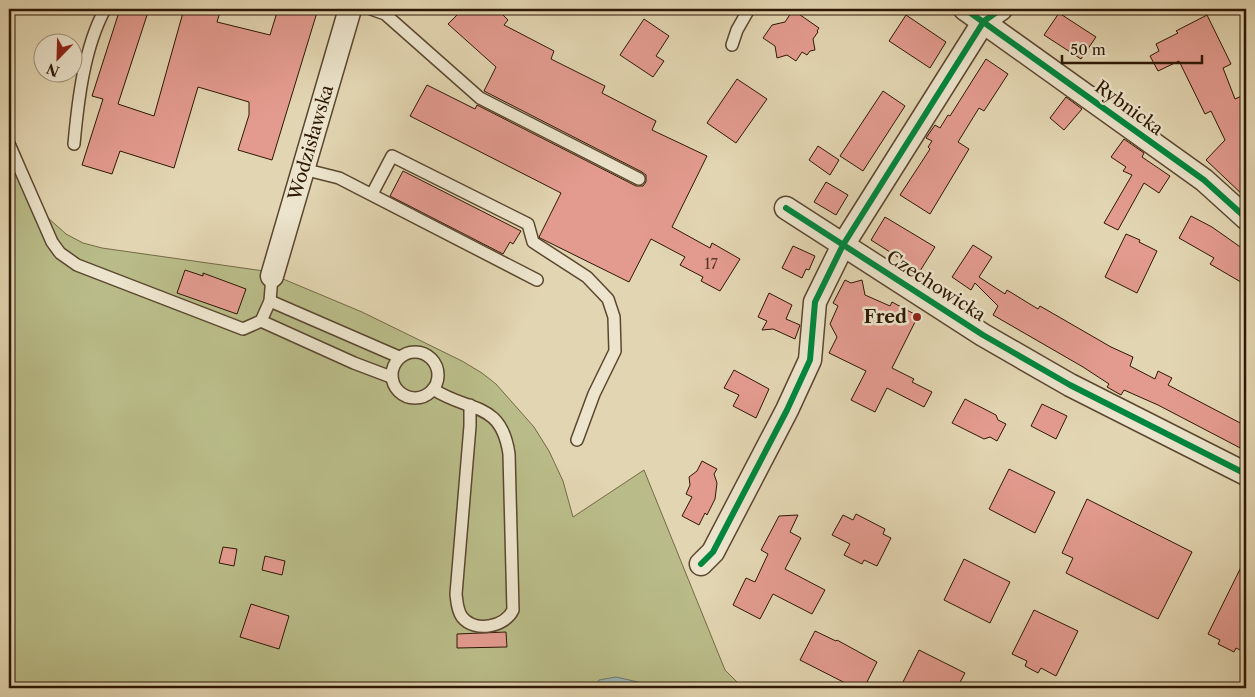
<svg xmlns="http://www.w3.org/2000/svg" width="1255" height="697" viewBox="0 0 1255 697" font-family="'Libre Caslon Text',serif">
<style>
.green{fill:#b9bc88;stroke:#746a46}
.water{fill:#97b7b5;stroke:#6d776e}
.building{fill:#e39b8f;stroke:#2e1804}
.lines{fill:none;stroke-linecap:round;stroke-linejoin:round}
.lane-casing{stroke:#5b472f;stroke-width:14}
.street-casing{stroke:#5b472f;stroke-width:25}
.lane{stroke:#ece4cc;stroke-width:11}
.street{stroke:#ece4cc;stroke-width:22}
.cycleway-casing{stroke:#ece4cc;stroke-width:9}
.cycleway{stroke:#00873e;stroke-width:6}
.poi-dot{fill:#8f2418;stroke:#ece4cc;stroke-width:2}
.labels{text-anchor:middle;stroke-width:5;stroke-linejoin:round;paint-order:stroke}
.number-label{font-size:15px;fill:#5b3927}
.street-label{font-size:18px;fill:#2e1804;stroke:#ece4cc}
.poi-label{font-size:18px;font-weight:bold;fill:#2e1804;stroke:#ece4cc;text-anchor:end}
</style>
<rect width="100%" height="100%" fill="#e2d5b1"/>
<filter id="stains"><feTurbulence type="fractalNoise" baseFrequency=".004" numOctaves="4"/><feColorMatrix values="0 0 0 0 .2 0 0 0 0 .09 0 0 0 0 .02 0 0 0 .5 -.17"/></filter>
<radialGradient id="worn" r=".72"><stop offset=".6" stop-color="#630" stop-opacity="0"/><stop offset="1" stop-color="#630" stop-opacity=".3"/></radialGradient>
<polygon class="green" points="9,127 47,217 66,234 83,243 102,248 264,271 362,312 462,361 482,373 496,384 534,427 549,451 563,481 573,517 644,470 725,670 743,688 9,688"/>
<polygon class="water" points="616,677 638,682 653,688 595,688 599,680"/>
<g class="building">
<polygon points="120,9 149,9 118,104 154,116 184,9 221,9 217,22 270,35 278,9 318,9 272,160 238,150 249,115 249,102 198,87 174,168 120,151 112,174 82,165 103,99 92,96"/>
<polygon points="463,9 497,9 508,20 504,25 554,51 551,59 605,86 602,93 656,121 652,130 707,156 672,227 710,248 712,243 740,259 720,291 701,281 703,277 680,265 685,257 651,239 629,282 540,238 539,237 561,193 410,116 427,85 475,109 477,105 636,186 643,186 646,182 646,175 642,172 484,91 496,67 448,24"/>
<polygon points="793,10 819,28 817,31 818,32 813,39 815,50 810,51 807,55 802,52 796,61 787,55 777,58 775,46 763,38 772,25 785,22"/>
<polygon points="1059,13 1096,37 1081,59 1044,35"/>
<polygon points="906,15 946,42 930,68 889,41"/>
<polygon points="1207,15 1231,64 1223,68 1235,99 1246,94 1246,198 1206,160 1225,140 1211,111 1205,114 1179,61 1158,71 1150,56 1159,51 1156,44 1178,33 1176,31"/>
<polygon points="644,19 669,36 656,56 664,61 653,77 620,55"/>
<polygon points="986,59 1008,74 984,111 979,108 958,142 969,149 930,214 900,195 930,149 928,147 932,141 926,138 935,125 940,128 948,115 950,116"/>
<polygon points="737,79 767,99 736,143 707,123"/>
<polygon points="883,91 905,106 863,171 840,156"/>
<polygon points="1066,97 1082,109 1064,130 1050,118"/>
<polygon points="1124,139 1144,153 1142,157 1170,176 1159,193 1144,183 1118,230 1104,223 1132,175 1123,171 1126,167 1111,157"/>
<polygon points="818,146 839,160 830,175 809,160"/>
<polygon points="403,171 521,231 513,244 510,242 503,254 390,196"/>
<polygon points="826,182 848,195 836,215 814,202"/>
<polygon points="1191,216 1212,227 1246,251 1246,285 1210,264 1214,258 1179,238"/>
<polygon points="885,217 935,247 920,271 871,240"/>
<polygon points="1126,234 1140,240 1139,242 1157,251 1137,293 1105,277"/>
<polygon points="973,245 992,257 979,277 1005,294 1007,290 1038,309 1040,306 1111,347 1133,357 1130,366 1155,379 1158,371 1172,378 1168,385 1246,426 1246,451 1158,405 1124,390 1121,395 1107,387 1109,384 1083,367 993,315 998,306 975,283 971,290 952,277"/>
<polygon points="793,246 815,256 809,270 806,269 802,278 782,268"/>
<polygon points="185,270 203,276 203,273 246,289 237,314 177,293"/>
<polygon points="845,280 851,283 862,280 865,295 890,306 892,302 918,316 892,368 914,379 912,382 932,392 924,407 887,388 875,412 851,400 866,371 829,353 837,337 830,324 838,306 833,303"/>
<polygon points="769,293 792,305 786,319 800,325 795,339 773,329 762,330 767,321 758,317"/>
<polygon points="734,370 769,389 756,418 733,406 739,395 724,388"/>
<polygon points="965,399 996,415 998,420 1006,424 997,441 990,437 984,439 952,423"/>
<polygon points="1042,404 1067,416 1056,439 1031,426"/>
<polygon points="702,461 717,469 714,474 717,483 715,499 707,515 705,513 699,525 682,516 692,497 686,494 690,485 689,477 697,471"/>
<polygon points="1009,469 1055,492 1035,533 989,509"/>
<polygon points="1087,499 1192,552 1158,619 1066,573 1073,558 1062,553"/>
<polygon points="856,514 885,529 883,534 891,538 877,566 864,560 862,564 844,555 850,544 832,535 843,515 853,520"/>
<polygon points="798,515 790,532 801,538 785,569 825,590 812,614 773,594 760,619 733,605 746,578 755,582 768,554 761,550 779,516"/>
<polygon points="223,547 237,549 234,566 219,563"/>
<polygon points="265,556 285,561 282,575 262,570"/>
<polygon points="1246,557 1246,653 1236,648 1234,652 1218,644 1220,640 1208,634"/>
<polygon points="964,559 1010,582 990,623 944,600"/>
<polygon points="251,604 289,616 279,649 240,637"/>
<polygon points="1034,610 1078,631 1056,676 1041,668 1038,673 1025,666 1027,661 1012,654"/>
<polygon points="815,631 836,641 837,640 877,662 864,688 855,688 800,660"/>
<polygon points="506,632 507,647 457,648 457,634"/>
<polygon points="919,650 965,673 957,688 900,688"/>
</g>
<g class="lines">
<defs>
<g id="lane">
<polyline points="371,9 385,14 480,98 639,179"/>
<polyline points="732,45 737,30 749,9"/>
<polyline points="9,144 52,242 60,253 77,265 243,329 261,321 270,301 272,276"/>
<path d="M74,144C78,100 84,48 105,9"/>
<polyline points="303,169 339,178 537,280"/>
<polyline points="372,194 392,156 528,224 533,242 587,277 608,299 614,317 615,351 594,394 577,440"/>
<polyline points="270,301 399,357"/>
<polyline points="261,321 354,363 391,377"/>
<circle cx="415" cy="375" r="23"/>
<path d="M433,389C469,413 501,400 509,454L513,610C505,627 475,633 462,617C457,610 457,602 456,594L470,426V405"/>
</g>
<g id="street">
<polyline points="965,9 1204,180 1246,218"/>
<polyline points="786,208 983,335 1070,385 1246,474"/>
<path id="s1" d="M272,276L350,9"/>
<polyline points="701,564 713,552 787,410 810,360 815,302 843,245 984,21 1001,9"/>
</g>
</defs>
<use href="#lane" class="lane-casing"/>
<use href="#street" class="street-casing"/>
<use href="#lane" class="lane"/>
<use href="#street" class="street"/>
<defs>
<g id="cycleway">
<polyline points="965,9 1204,180 1246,218"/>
<polyline points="786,208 983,335 1070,385 1246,474"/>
<polyline points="701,564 713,552 787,410 810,360 815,302 843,245 984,21 1001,9"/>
</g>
</defs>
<use href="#cycleway" class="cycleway-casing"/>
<use href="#cycleway" class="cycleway"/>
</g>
<circle class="poi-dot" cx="917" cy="317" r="5"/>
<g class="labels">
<g class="number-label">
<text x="711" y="269">17</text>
</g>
<g class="street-label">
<text transform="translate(1129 108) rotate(36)" y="6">Rybnicka</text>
<text dy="6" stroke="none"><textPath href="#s1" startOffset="139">Wodzisławska</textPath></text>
<text transform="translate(936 286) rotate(33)" y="6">Czechowicka</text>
</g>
<g class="poi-label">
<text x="907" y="323">Fred</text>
</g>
</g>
<rect width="1255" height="697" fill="none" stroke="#e2d5b1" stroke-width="30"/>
<rect x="10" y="10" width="1235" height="677" fill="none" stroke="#2e1804" stroke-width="2.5"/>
<rect x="15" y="15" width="1225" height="667" fill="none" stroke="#2e1804"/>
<g transform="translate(58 58) rotate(203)"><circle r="24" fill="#ece4cc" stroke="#a0927c"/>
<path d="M0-4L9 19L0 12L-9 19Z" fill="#8f2418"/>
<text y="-8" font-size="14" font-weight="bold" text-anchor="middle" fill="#2e1804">N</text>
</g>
<path d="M1062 55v8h140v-8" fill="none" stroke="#2e1804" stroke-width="2.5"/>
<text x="1070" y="55" font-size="15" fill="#2e1804" stroke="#ece4cc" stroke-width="4" paint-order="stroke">50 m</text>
<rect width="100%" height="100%" filter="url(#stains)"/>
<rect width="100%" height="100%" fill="url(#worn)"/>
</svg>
